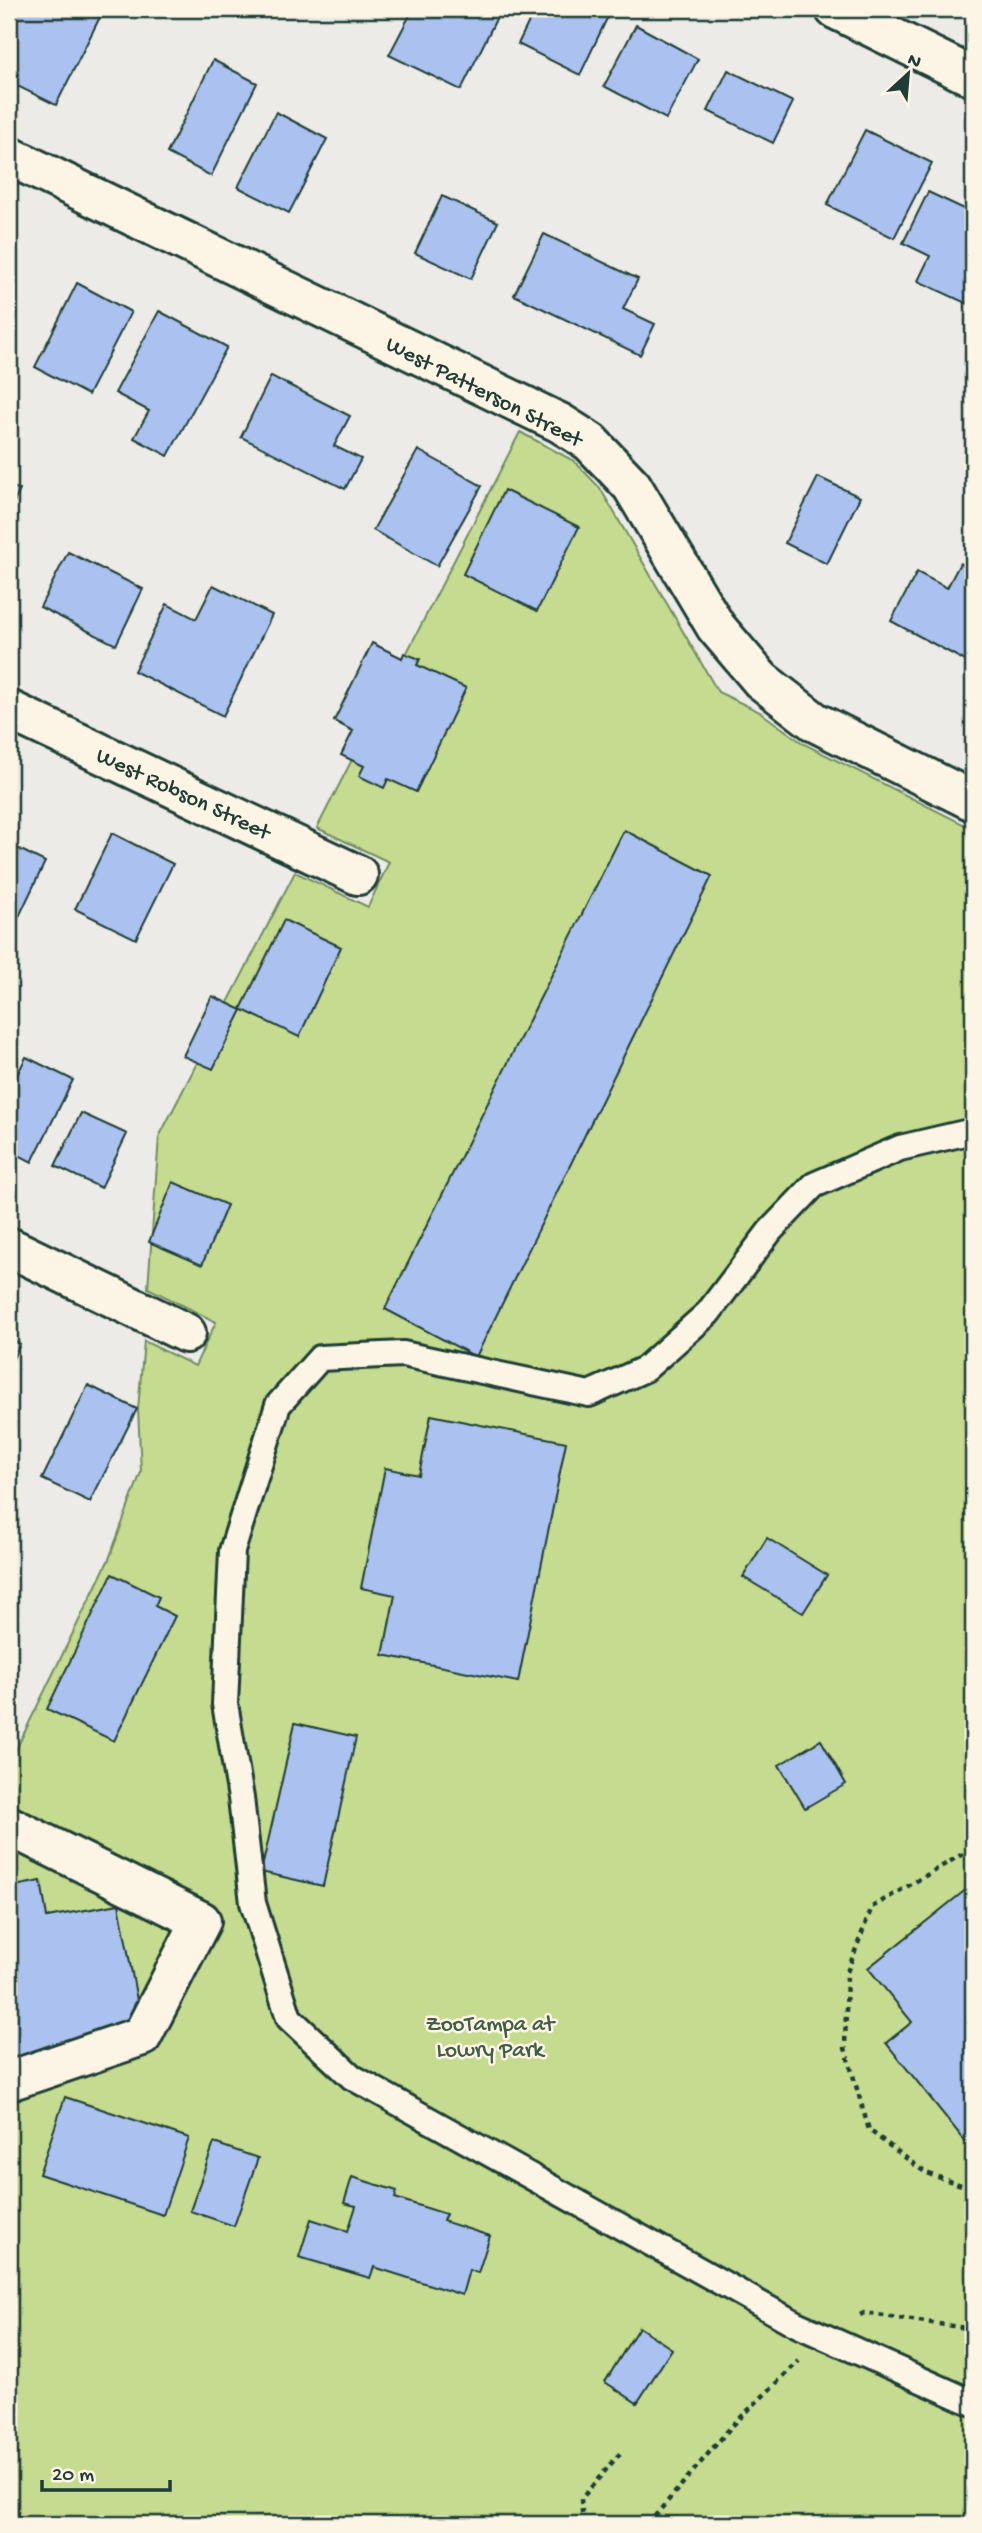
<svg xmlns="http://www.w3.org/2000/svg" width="982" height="2533" viewBox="0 0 982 2533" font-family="'Gochi Hand',sans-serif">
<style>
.green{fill:#c5db90;stroke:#728c62;stroke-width:2}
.building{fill:#abc1ef;stroke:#1f3d34;stroke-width:2}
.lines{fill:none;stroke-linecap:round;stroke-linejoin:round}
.lane-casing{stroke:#1f3d34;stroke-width:30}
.street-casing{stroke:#1f3d34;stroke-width:44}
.path{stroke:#1f3d34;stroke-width:4.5;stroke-dasharray:5 5;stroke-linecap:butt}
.lane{stroke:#fcf5e5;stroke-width:24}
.street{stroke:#fcf5e5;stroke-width:38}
.labels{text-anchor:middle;stroke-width:5;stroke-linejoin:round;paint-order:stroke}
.street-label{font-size:23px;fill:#1f3d34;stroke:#fcf5e5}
.park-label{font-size:23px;fill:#405d46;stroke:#fcf5e5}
</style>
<rect width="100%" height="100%" fill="#ecebe7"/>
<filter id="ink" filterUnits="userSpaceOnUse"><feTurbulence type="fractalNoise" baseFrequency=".0143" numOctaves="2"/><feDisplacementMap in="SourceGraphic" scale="14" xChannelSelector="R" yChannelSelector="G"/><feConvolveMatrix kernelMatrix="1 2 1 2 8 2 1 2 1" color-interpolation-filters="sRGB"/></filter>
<g filter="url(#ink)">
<polygon class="green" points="520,432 574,461 600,488 718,692 760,712 804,744 973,829 973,2524 9,2524 9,1764 109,1559 141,1472 138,1409 144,1341 195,1366 216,1322 148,1288 159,1137 295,872 368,907 389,862 317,828"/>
<g class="building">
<polygon points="21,9 104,9 56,105 9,82 9,34"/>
<polygon points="413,9 501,9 461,90 389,55"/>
<polygon points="535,9 611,10 580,75 518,44"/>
<polygon points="636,25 698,59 666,119 604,86"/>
<polygon points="213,60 257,83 211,176 167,153"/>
<polygon points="728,70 793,102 773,143 708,111"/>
<polygon points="276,112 327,139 289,213 238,187"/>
<polygon points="865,130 932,163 894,238 827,205"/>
<polygon points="928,192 973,213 973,298 970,305 918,281 930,256 903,243"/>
<polygon points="442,196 498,222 471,279 415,253"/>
<polygon points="544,234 638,279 623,309 655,324 640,355 514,295"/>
<polygon points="77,283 131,312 88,395 35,367"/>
<polygon points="159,311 227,347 168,456 134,438 149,411 115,393"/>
<polygon points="271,376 350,416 334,446 361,459 345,489 241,437"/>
<polygon points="418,450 482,486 437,566 373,530"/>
<polygon points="818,477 860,497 827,564 785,543"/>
<polygon points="9,485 20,490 9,512"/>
<polygon points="504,490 579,527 537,611 463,574"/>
<polygon points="68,552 143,589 116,645 40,607"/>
<polygon points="960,563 973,570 973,665 891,621 917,572 947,588"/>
<polygon points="213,585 272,615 223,716 134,671 167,604 196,619"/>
<polygon points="372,643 402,658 404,653 420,659 417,665 466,688 416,792 388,779 384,788 359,776 364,766 341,755 353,731 334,721"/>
<polygon points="624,830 712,876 476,1357 385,1309"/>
<polygon points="112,833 173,864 136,939 75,909"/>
<polygon points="9,844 45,862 14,927 9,925"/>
<polygon points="284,920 341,947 299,1037 241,1009"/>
<polygon points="212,996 242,1010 213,1069 183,1056"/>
<polygon points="26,1057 73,1080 32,1162 9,1150 9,1091"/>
<polygon points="81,1113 127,1134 101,1188 55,1166"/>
<polygon points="173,1182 227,1205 202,1265 149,1242"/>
<polygon points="9,1338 20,1344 9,1367"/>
<polygon points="88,1385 137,1409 90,1502 42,1479"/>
<polygon points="431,1415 566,1442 518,1682 383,1655 395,1595 361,1588 385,1468 419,1475"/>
<polygon points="767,1538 827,1575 803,1613 743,1577"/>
<polygon points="112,1574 159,1597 155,1606 175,1616 114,1741 47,1709"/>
<polygon points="295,1723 356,1737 323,1886 261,1872"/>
<polygon points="821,1740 846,1784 805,1808 779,1765"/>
<polygon points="41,1881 47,1917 119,1904 142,2027 69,2040 73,2059 9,2070 9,1887"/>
<polygon points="973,1884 973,2151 886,2043 912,2022 868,1968"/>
<polygon points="65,2097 189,2138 163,2215 39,2174"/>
<polygon points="214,2143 258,2158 234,2226 190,2211"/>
<polygon points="352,2177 397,2191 395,2198 446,2214 443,2221 490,2236 478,2273 469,2270 462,2295 374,2267 370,2278 299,2257 311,2219 348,2231 356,2206 344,2203"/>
<polygon points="639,2327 672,2349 637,2403 605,2382"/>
</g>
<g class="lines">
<defs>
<polyline id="lane" points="973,1131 900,1148 814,1185 770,1231 708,1313 645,1369 589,1394 403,1354 320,1358 278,1405 232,1551 225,1704 241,1798 253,1903 289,2018 352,2077 796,2324 973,2403"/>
<g id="street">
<polyline points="835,9 973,77"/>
<polyline points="9,156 560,423 590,442 632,486 716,627 761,680 815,722 973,801"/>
<polyline points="9,710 358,875"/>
<polyline points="9,1247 186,1333"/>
<polyline points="9,1826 201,1921 142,2036 9,2081"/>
</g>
</defs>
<use href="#lane" class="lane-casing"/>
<use href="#street" class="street-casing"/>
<g class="path">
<polyline points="973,1852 961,1855 872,1907 847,1972 845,2048 869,2130 926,2173 973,2189"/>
<polyline points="860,2315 864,2313 973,2329"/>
<polyline points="9,2517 26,2524"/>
<polyline points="583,2524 581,2499 622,2451"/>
<polyline points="648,2524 731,2427 799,2361"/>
</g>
<use href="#lane" class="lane"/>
<use href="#street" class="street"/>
</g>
</g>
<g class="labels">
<g class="street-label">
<text transform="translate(485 390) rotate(27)" y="8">West Patterson Street</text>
<text transform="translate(184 792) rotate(25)" y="8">West Robson Street</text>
</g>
<g class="park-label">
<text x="490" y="2030">ZooTampa at<tspan x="490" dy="26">Lowry Park</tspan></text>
</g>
</g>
<rect width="982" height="2533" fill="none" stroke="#fcf5e5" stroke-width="35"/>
<rect x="18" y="18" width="947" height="2498" fill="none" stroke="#1f3d34" stroke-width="2.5" filter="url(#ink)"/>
<g transform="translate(908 74) rotate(26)" stroke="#fcf5e5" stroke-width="5" paint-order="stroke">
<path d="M0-5L12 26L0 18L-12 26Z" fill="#1f3d34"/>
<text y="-10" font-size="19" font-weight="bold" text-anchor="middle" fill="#1f3d34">N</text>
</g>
<path d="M42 2480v10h128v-10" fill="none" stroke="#1f3d34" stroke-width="3.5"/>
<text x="52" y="2480" font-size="21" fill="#1f3d34" stroke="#fcf5e5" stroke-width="5" paint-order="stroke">20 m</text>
</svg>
